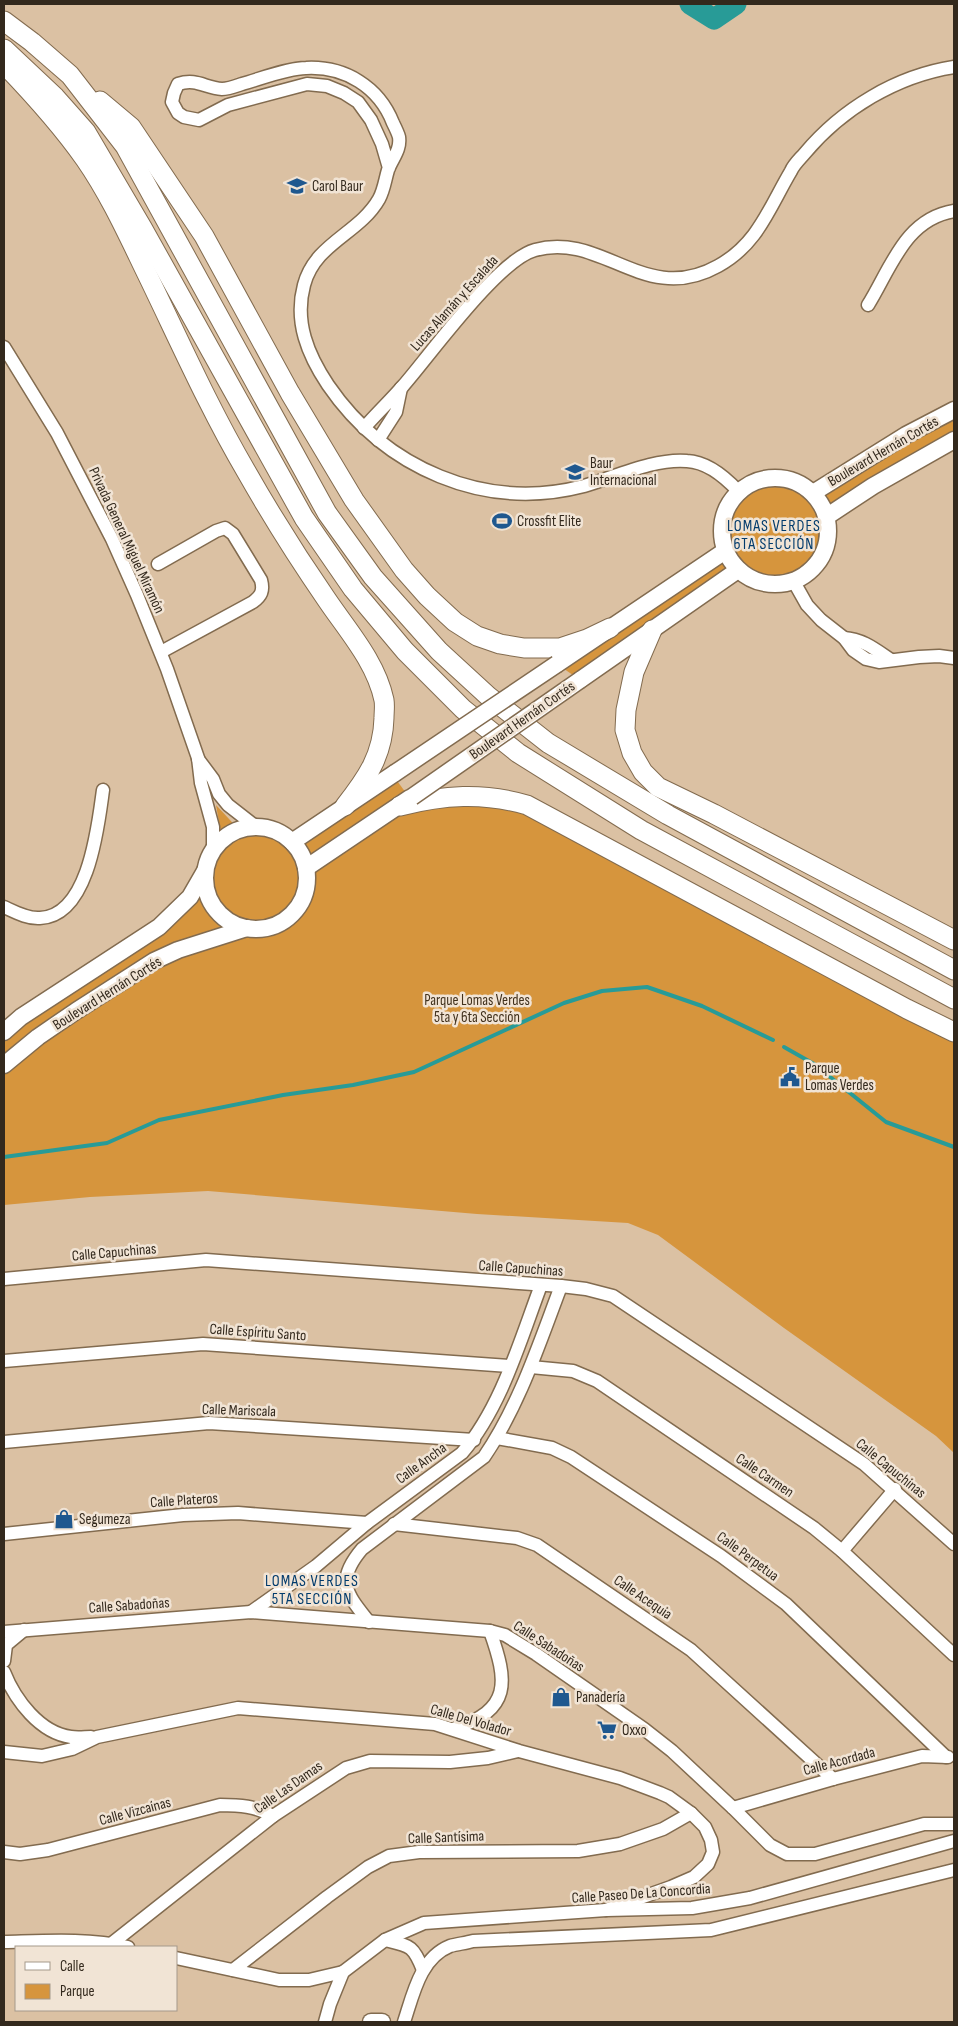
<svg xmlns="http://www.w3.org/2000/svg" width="958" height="2026" viewBox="0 0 958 2026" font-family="'Sofia Sans Condensed',sans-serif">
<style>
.green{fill:#d6953d}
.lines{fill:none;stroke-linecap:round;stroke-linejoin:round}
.stream{stroke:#289b97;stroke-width:4}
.river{stroke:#289b97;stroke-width:21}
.minor-casing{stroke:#826b4f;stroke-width:15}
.major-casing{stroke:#826b4f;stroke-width:19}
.highway-casing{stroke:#826b4f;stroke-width:21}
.minor{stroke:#fff;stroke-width:12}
.major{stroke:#fff;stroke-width:16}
.highway{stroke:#fff;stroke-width:19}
.major-bridge-casing{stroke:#826b4f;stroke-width:19;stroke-linecap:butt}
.major-bridge{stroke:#fff;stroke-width:16}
.labels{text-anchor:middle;stroke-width:5;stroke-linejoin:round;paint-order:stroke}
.poi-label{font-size:15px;fill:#33291d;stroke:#f1e4d5;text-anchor:start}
.street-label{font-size:15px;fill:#33291d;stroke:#f1e4d5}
.park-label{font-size:15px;fill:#41311d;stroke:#f1e4d5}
.neighbourhood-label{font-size:16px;letter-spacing:1px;fill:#023b6c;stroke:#f1e4d5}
</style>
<rect width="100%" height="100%" fill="#dbc1a3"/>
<g class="green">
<polygon points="954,410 954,440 827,516 815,493"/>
<circle cx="775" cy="531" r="51"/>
<polygon points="724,552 736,571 580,680 557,664"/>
<polygon points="395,778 406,793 304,862 293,844"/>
<path d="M507,800L954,1032V1453L936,1436L784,1328L658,1235L628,1223L477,1214L208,1191L90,1197L4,1205V1041L26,1023L121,960L204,876C205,900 214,916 235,928L131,975L248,932C286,933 310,908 306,870L400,807Z"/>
<path d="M216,805L243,834C262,832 283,836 294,853C302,866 304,883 298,897C274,952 194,919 211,865C213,857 219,851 223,845Z"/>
</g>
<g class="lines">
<g class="stream">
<polyline points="784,1047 814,1064 886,1122 954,1147"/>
<polyline points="4,1157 107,1143 159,1120 283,1095 353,1085 414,1072 564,1003 602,991 647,987 702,1006 773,1040"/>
</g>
<polyline class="river" points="690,4 714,19 736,4"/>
<defs>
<g id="minor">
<path d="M389,168L382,144L371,120L358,102L344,93L327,86L307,84L228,105L199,120L184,117L178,113L172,102L174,93L178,84C197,78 205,88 222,89C228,89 236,86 242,84C260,79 288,68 306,68C345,66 379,87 393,123C395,127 398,133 399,137C401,150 392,159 388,170C385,180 384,190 379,199C359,234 315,243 304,285C294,322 308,355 328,385C385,468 484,512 584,486C615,477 655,458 687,461C708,462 725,477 738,491"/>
<path d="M868,305C891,268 905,219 954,211"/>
<polyline points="4,347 57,433 112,539 137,595 167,669 198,758 201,783 213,827 213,849"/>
<path d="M364,428C377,413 391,400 403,386C431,354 498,260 535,250C602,231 645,307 718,266C758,244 769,208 791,171C794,164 800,159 805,153C842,109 896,76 954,67"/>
<polyline points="378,440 396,412 401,388"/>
<path d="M158,564L216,531L225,528L233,534L261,580C264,591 261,596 253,602L161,652"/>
<polyline points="794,582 807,605 821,620 844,638 853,650 866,659 879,662 919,657 939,656 954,658"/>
<path d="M844,638C863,639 876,650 891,660"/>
<polyline points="198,759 213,779 219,794 228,805 255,826"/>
<path d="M4,907C15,912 28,919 40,918C89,916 98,826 103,790"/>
<polyline points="4,1279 206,1260 561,1286 586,1289 613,1296 864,1464 954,1544"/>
<polyline points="4,1361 203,1344 509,1366"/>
<polyline points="531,1367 573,1371 597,1381 814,1528 842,1551 954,1655"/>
<polyline points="497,1438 552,1448 571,1457 721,1556 786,1604 946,1757"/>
<polyline points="4,1442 209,1423 474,1440"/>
<polyline points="394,1524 517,1538 537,1545 691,1650 833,1779"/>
<polyline points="4,1534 183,1515 238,1513 367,1523"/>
<polyline points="842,1551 895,1489"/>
<path d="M251,1612L316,1566L367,1523L462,1453C501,1408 520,1341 541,1285"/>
<path d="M369,1622C346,1593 335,1581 362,1549L484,1457C519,1406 539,1344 561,1286"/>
<polyline points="4,1632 251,1612 490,1631 505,1635 536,1654 644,1729 672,1751 733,1808 770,1845 787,1854 815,1854 924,1824 954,1824"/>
<polyline points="4,1661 6,1645 24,1630"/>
<path d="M4,1672C15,1700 40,1733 71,1737C78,1738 85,1737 91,1737"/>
<path d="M453,1729C512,1710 508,1682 490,1631"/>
<polyline points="4,1752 42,1756 72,1749 97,1737 238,1708 435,1724 519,1751 620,1778 660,1793 669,1797 691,1813 705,1827 711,1840 713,1852 708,1864 694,1877 671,1887 606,1910"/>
<polyline points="733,1808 833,1779 922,1756 948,1757"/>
<path d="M4,1852L20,1854L48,1850L220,1805C240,1805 255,1806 273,1816"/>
<path d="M385,1940C410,1946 413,1945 423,1970"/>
<path d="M4,1942C45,1941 87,1938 128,1947"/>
<polyline points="111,1944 273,1816 346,1768 370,1761 450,1762 488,1758 518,1751"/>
<polyline points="176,1958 279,1980 309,1980 343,1972"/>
<polyline points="233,1970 327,1897 368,1867 389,1856 419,1852 578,1851 620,1844 663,1829 691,1813"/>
<polyline points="325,2022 330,2004 343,1972 385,1940 424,1923 606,1910 692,1908 750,1898 954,1841"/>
<path d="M404,2022C413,1995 420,1958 450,1946C457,1944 466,1943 473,1941L711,1930L954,1870"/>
</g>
<g id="major">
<circle cx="775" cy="531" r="53"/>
<polyline points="813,493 906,435 954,410"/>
<polyline points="826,517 873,486 954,440"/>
<polyline points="557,664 725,551"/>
<polyline points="580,680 738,570"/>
<circle cx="256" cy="878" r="51"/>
<polyline points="292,842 395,773"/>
<polyline points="306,868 410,798"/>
<polyline points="4,1032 21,1017 159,927 190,897 205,871"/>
<polyline points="4,1065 38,1037 76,1011 154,961 178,950 247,928"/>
<polyline points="371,2022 382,2022"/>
</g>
<g id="highway">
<polyline points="4,21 32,42 70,75 125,146 327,513 373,577 439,651 488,696 548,743 668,815 954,970"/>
<polyline points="4,49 55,97 86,132 143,229 304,518 353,589 405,651 463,709 518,753 641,830 954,999"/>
<path d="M4,64C33,94 61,125 85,159C110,195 128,235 147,274C179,340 209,408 246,471C271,515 298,558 327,600C348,631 376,662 384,700C385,706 384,712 384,718C383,755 367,778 345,806"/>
<polyline points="100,101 131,127 204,236 290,393 354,500 404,570 427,596 455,622 477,636 500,644 524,648 560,648 587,639 610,628"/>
<polyline points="652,630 634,672 626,710 625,730 632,753 643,772 658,787 714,814 954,940"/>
<path d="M400,806C443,795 483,792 527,805L907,1009L954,1032"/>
</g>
</defs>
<use href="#minor" class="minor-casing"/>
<use href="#major" class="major-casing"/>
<use href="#highway" class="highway-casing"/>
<use href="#minor" class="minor"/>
<use href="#major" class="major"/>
<use href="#highway" class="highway"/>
<defs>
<g id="major-bridge">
<polyline points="395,773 557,664"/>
<polyline points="412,797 580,680"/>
</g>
</defs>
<use href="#major-bridge" class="major-bridge-casing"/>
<use href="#major-bridge" class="major-bridge"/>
</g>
<defs>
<symbol id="school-bare" viewBox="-9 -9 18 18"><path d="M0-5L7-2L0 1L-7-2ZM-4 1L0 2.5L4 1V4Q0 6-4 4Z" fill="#1f588f" stroke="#f1e4d5" stroke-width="2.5" paint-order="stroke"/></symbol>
<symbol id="stadium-bare" viewBox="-9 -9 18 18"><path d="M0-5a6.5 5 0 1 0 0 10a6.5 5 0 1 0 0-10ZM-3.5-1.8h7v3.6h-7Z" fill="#1f588f" stroke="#f1e4d5" stroke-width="2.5" paint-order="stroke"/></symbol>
<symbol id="civic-bare" viewBox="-9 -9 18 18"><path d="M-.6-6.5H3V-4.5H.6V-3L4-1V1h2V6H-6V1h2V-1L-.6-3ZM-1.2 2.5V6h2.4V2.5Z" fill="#1f588f" stroke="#f1e4d5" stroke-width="2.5" paint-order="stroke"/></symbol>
<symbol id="shop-bare" viewBox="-9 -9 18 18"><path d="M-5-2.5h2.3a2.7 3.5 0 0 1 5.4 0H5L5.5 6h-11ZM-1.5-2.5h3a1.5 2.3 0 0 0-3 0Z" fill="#1f588f" stroke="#f1e4d5" stroke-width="2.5" paint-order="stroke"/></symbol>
<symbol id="supermarket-bare" viewBox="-9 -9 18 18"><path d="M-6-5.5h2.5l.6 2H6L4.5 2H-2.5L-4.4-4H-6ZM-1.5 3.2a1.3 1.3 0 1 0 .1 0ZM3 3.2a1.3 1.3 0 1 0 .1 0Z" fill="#1f588f" stroke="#f1e4d5" stroke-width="2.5" paint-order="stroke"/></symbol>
</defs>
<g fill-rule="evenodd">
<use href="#school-bare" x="283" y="172" width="28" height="28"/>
<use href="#school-bare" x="561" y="458" width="28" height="28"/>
<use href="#stadium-bare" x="488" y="507" width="28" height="28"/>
<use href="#civic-bare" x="776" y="1063" width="28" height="28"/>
<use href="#shop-bare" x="50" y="1505" width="28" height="28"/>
<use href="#shop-bare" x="547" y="1683" width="28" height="28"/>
<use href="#supermarket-bare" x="593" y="1716" width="28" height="28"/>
</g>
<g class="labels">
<g class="poi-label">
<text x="312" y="191">Carol Baur</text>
<text x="590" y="468">Baur<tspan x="590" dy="17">Internacional</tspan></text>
<text x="517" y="526">Crossfit Elite</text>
<text x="805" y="1073">Parque<tspan x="805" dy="17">Lomas Verdes</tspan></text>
<text x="79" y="1524">Segumeza</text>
<text x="576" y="1702">Panadería</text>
<text x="622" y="1735">Oxxo</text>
</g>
<g class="street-label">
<text transform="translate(454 303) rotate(-48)" y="5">Lucas Alamán y Escalada</text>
<text transform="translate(883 451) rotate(-30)" y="5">Boulevard Hernán Cortés</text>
<text transform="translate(127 540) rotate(65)" y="5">Privada General Miguel Miramón</text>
<text transform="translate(522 720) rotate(-35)" y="5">Boulevard Hernán Cortés</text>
<text transform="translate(107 993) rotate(-32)" y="5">Boulevard Hernán Cortés</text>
<text transform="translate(114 1252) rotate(-5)" y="5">Calle Capuchinas</text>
<text transform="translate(521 1268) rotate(4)" y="5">Calle Capuchinas</text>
<text transform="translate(258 1332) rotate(4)" y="5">Calle Espíritu Santo</text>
<text transform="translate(239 1410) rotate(2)" y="5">Calle Mariscala</text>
<text transform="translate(421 1463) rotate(-36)" y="5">Calle Ancha</text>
<text transform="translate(891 1468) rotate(39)" y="5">Calle Capuchinas</text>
<text transform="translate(765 1475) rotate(34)" y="5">Calle Carmen</text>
<text transform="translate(184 1500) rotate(-4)" y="5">Calle Plateros</text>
<text transform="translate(748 1556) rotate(36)" y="5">Calle Perpetua</text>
<text transform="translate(643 1597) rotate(34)" y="5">Calle Acequia</text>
<text transform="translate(129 1605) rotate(-4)" y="5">Calle Sabadoñas</text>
<text transform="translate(549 1646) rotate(33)" y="5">Calle Sabadoñas</text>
<text transform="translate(471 1720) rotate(16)" y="5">Calle Del Volador</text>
<text transform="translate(839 1761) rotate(-15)" y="5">Calle Acordada</text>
<text transform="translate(288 1787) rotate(-35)" y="5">Calle Las Damas</text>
<text transform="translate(135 1811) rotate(-15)" y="5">Calle Vizcaínas</text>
<text transform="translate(446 1837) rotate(-2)" y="5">Calle Santísima</text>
<text transform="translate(641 1893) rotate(-4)" y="5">Calle Paseo De La Concordia</text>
</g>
<g class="park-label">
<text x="477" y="1005">Parque Lomas Verdes<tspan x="477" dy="17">5ta y 6ta Sección</tspan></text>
</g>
<g class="neighbourhood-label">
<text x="774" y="531">LOMAS VERDES<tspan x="774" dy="18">6TA SECCIÓN</tspan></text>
<text x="312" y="1586">LOMAS VERDES<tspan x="312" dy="18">5TA SECCIÓN</tspan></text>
</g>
</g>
<rect width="958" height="2026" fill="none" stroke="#33291d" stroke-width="10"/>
<rect x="15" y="1946" width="162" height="65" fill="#f1e4d5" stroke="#a5998b"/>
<rect x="25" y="1962" width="25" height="8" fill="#ffffff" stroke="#a5998b"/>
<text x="60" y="1971" font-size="15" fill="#33291d">Calle</text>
<rect x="25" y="1984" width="25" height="15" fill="#d6953d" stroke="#a5998b"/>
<text x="60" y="1996" font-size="15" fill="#33291d">Parque</text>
</svg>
